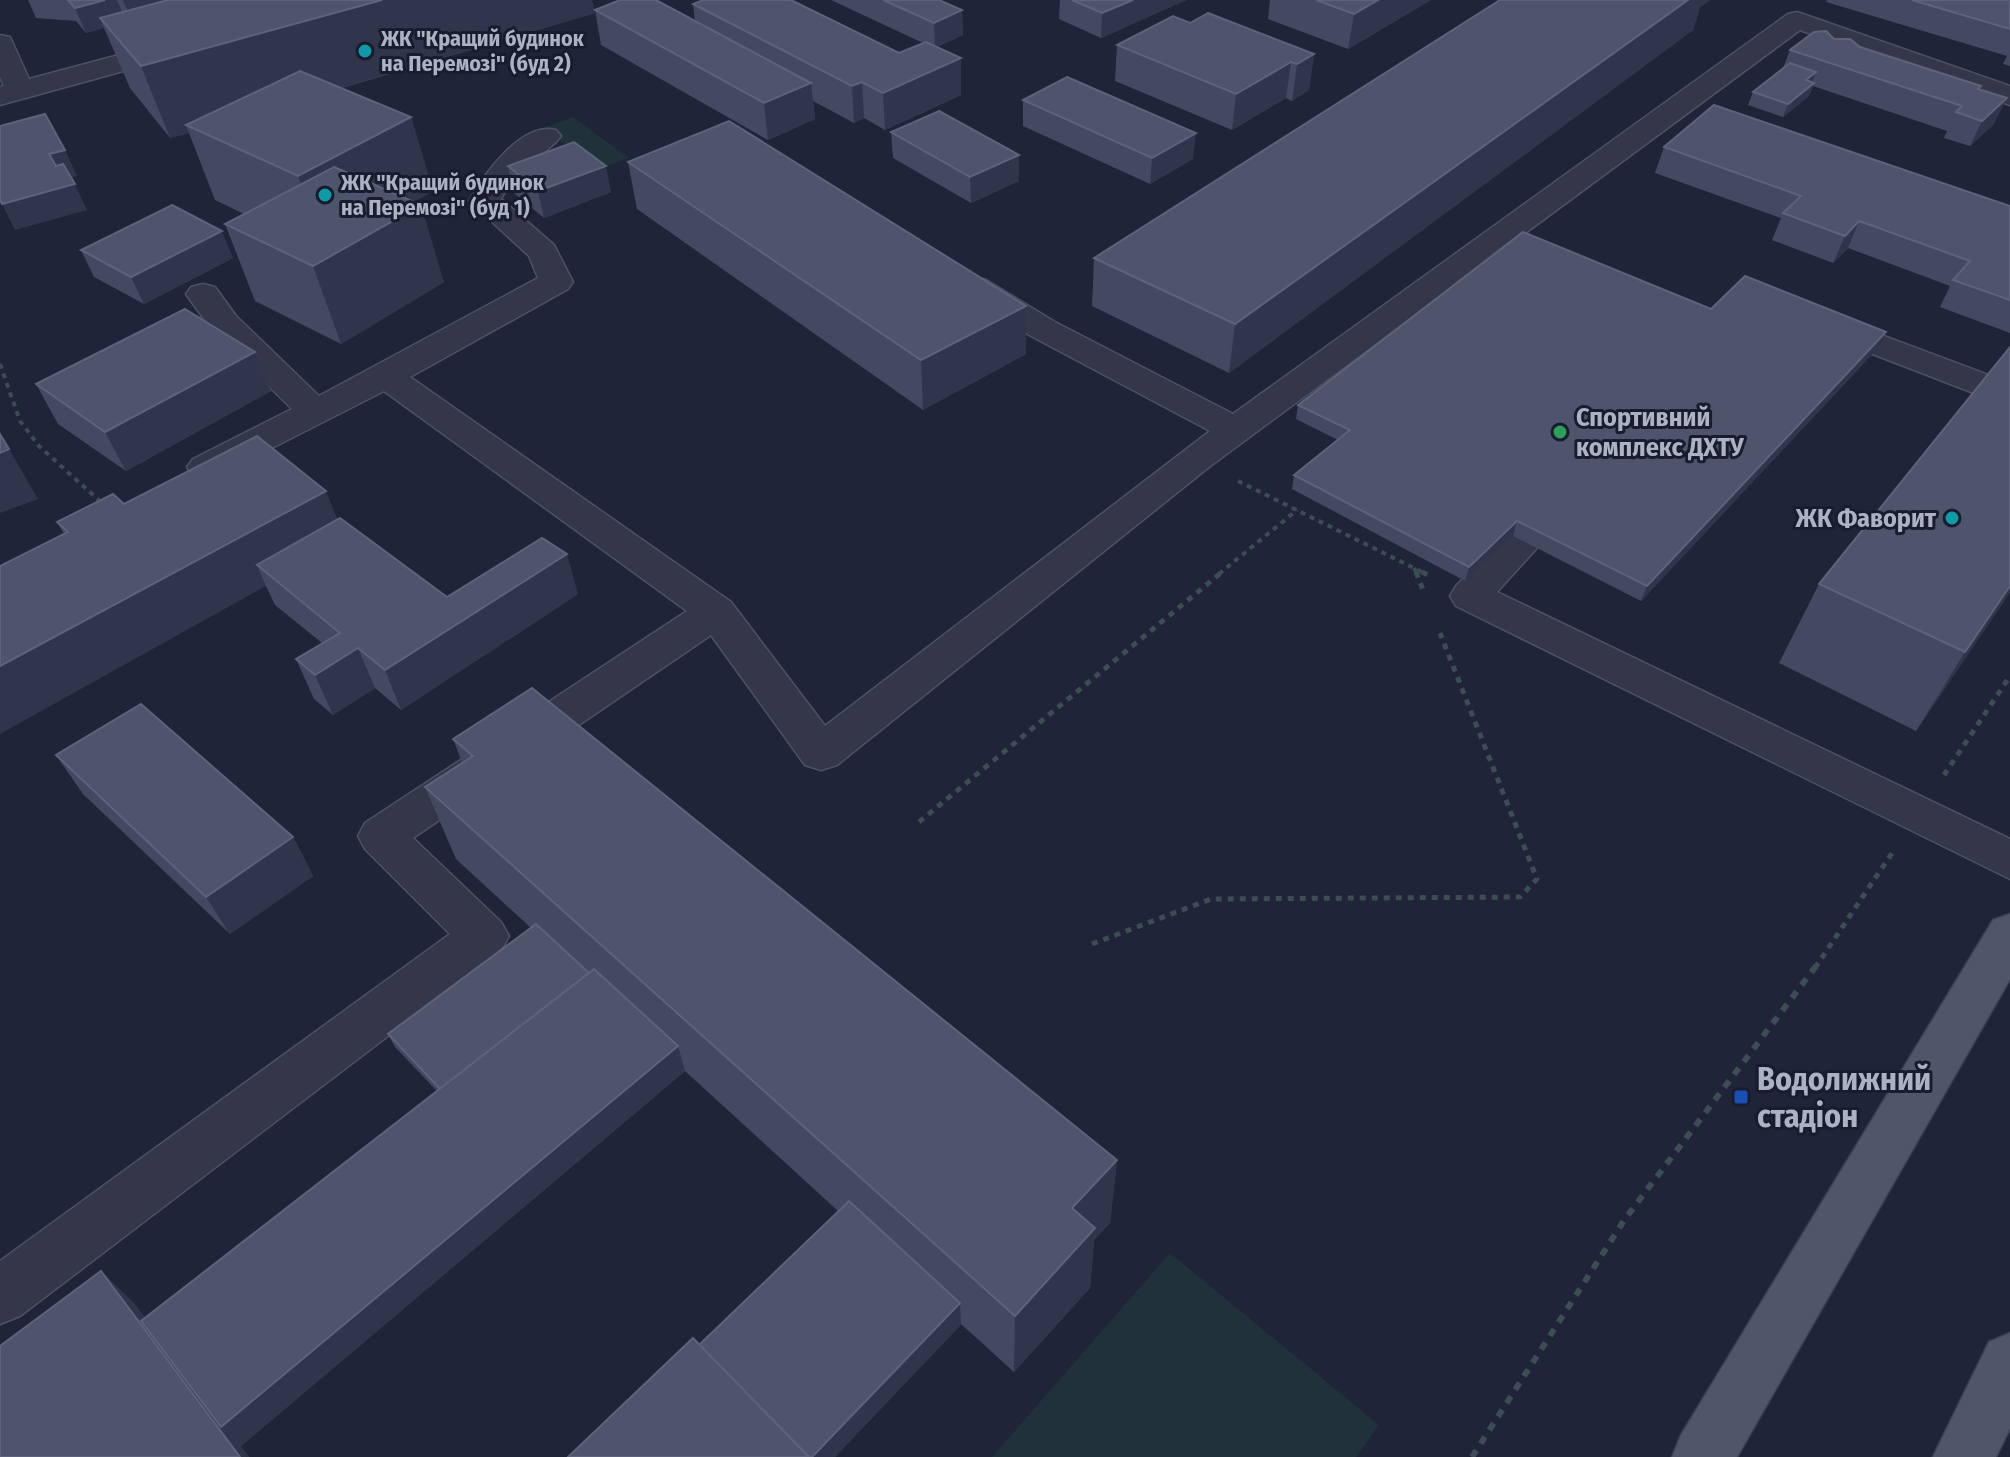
<svg xmlns="http://www.w3.org/2000/svg" width="2010" height="1457" viewBox="0 0 2010 1457" font-family="'Fira Sans Condensed',sans-serif">
<style>
.green{fill:#21313a}
.lines{fill:none;stroke-linecap:round;stroke-linejoin:round}
.minor-casing{stroke:#4d5164;stroke-width:3}
.major-casing{stroke:#3c4052;stroke-width:3}
.path-far2{stroke:#3c4d54;stroke-width:4;stroke-dasharray:5 5;stroke-linecap:butt}
.path-far1{stroke:#3c4d54;stroke-width:5;stroke-dasharray:6 6;stroke-linecap:butt}
.path{stroke:#3c4d54;stroke-width:6;stroke-dasharray:8 8;stroke-linecap:butt}
.minor{fill:#333749;fill-rule:evenodd}
.major{fill:#505569;fill-rule:evenodd}
.wall{fill:#434961}
.shaded-wall{fill:#30354c}
.building{fill:#4e546c;stroke:#5d637a;stroke-width:2}
.culture-dot{fill:#0f9aa8;stroke:#181c2d;stroke-width:3}
.leisure-dot{fill:#2e9e5b;stroke:#181c2d;stroke-width:3}
.transit-dot{fill:#1a4fb4;stroke:#181c2d;stroke-width:3}
.labels{text-anchor:middle;stroke-width:6;stroke-linejoin:round;paint-order:stroke}
.far-poi-label{font-size:22px;font-weight:bold;fill:#adb1c6;stroke:#181c2d;text-anchor:start}
.poi-label{font-size:26px;font-weight:bold;fill:#adb1c6;stroke:#181c2d;text-anchor:start}
.near-poi-label{font-size:32px;font-weight:bold;fill:#adb1c6;stroke:#181c2d;text-anchor:start}
</style>
<rect width="100%" height="100%" fill="#1f2439"/>
<g class="green">
<polygon points="573,117 629,158 598,170 543,128"/>
<polygon points="1170,1253 1379,1425 1356,1457 992,1457"/>
</g>
<g class="lines">
<defs>
<g id="minor">
<path d="M1797,12L2010,86V105L1800,30L1209,467L837,765L821,770L805,765L711,635L413,838L501,922L509,936L501,950L20,1316L0,1324V1261L450,934L365,849L358,836L365,823L687,611L384,391L219,475L206,479L193,475L187,467L193,459L292,409L212,330L186,294L191,287L203,284L215,287L236,316L319,396L538,278L529,256L469,201C484,174 522,121 556,130L561,136L556,142L512,179L501,199L554,245L573,282L568,289L410,377L731,602L825,726L1210,431L1031,336L962,294L957,287L962,280L974,277L986,280L1055,322L1233,414L1788,14Z"/>
<polygon points="0,35 10,37 29,79 175,40 185,42 189,48 185,54 0,105 0,87 4,86 0,77"/>
<polygon points="1825,314 2010,383 2010,407 1813,331 1808,324 1813,317"/>
<polygon points="1564,485 1578,488 1583,497 1497,592 2010,839 2010,879 1456,606 1450,596 1456,586 1550,488"/>
</g>
<g id="major">
<polygon points="2010,914 2010,979 1737,1457 1672,1457 1681,1435 1993,920"/>
<polygon points="2010,1333 2010,1428 1996,1457 1933,1457 1989,1342"/>
</g>
</defs>
<use href="#minor" class="minor-casing"/>
<use href="#major" class="major-casing"/>
<g class="path-far2">
<polyline points="0,364 20,421 39,446 103,504"/>
<polyline points="1238,481 1426,574"/>
<polyline points="1414,568 1417,574"/>
<polyline points="1219,574 1297,510"/>
</g>
<g class="path-far1">
<polyline points="1416,572 1423,590"/>
<polyline points="1422,572 1430,576"/>
<polyline points="1944,775 2010,676"/>
<polyline points="919,822 1222,572"/>
<polyline points="1092,944 1211,899 1520,897 1537,879 1440,633"/>
<polyline points="1815,968 1892,853"/>
</g>
<polyline class="path" points="1472,1457 1625,1219 1816,966"/>
<use href="#minor" class="minor"/>
<use href="#major" class="major"/>
</g>
<g class="wall">
<polygon points="28,0 165,0 595,13 342,88 411,117 433,191 413,202 444,282 341,344 255,301 225,224 244,214 215,200 189,133 170,138 130,88 104,28 86,33 76,21 36,18"/>
<polygon points="831,0 939,0 962,10 963,35 937,47 961,95 885,130 864,118 854,123 813,101 815,119 768,140 601,45 595,10 695,21 693,4 899,53 923,43"/>
<polygon points="1060,0 1186,0 1101,38 1059,19"/>
<polygon points="1270,0 1431,0 1348,49 1268,19"/>
<polygon points="1500,0 1710,0 1700,7 1693,30 1229,373 1092,306 1094,258"/>
<polygon points="1827,0 2010,0 2010,66 2003,64 2007,56 1826,2"/>
<polygon points="1190,23 1314,54 1309,90 1292,101 1286,98 1232,130 1115,81 1117,45"/>
<polygon points="1834,39 1979,90 1994,124 1970,146 1944,138 1947,131 1813,86 1809,96 1783,117 1748,105 1753,92 1783,68 1790,50"/>
<polygon points="1023,100 1193,159 1150,184 1023,126"/>
<polygon points="891,132 1019,155 1019,181 971,203 893,158"/>
<polygon points="1664,147 2010,206 2010,333 1940,307 1950,286 1848,248 1833,263 1772,240 1781,218 1655,173"/>
<polygon points="628,162 1026,354 923,410 637,209"/>
<polygon points="508,166 611,192 544,218 514,193"/>
<polygon points="81,250 233,258 144,304 94,277"/>
<polygon points="1711,309 1880,346 1641,601 1513,536 1465,581 1292,489 1294,475 1338,440 1296,419 1298,405"/>
<polygon points="2010,347 2010,592 1916,731 1779,663 1819,584"/>
<polygon points="255,352 271,391 126,471 58,424 36,384"/>
<polygon points="124,504 337,520 447,597 578,594 401,710 375,688 333,715 314,699 296,659 322,643 275,605 266,586 64,534 57,522"/>
<polygon points="453,739 1117,1160 1110,1223 1094,1240 1090,1288 1014,1372 961,1324 835,1457 568,1457 699,1345 838,1211 685,1071 241,1446 238,1443 249,1457 0,1457 133,1302 145,1318 437,1091 395,1047 388,1034 531,928 456,859 425,787 462,762"/>
<polygon points="56,755 293,837 313,876 230,934 83,794"/>
</g>
<g class="shaded-wall">
<polygon points="105,0 117,0 124,16 100,18 104,28 86,33 75,8"/>
<polygon points="123,0 165,0 167,3 131,19"/>
<polygon points="382,0 592,0 595,13 197,130 186,125 189,133 170,138 141,66"/>
<polygon points="1133,0 1186,0 1101,38 1102,13"/>
<polygon points="1378,0 1431,0 1348,49 1354,14"/>
<polygon points="1684,0 1710,0 1700,7 1693,30 1229,373 1235,324"/>
<polygon points="962,10 963,35 935,48 934,23"/>
<polygon points="1314,54 1309,90 1292,101 1297,64"/>
<polygon points="961,58 961,95 885,130 883,93"/>
<polygon points="1291,62 1286,98 1232,130 1236,94"/>
<polygon points="1816,72 1811,85 1806,80"/>
<polygon points="862,82 864,118 854,123 852,86"/>
<polygon points="811,83 815,119 768,140 764,103"/>
<polygon points="1814,83 1809,96 1783,117 1788,104"/>
<polygon points="2007,98 1994,124 1970,146 1982,121"/>
<polygon points="411,117 433,191 325,251 298,176"/>
<polygon points="1196,133 1193,159 1150,184 1152,158"/>
<polygon points="65,150 77,176 62,180 49,154"/>
<polygon points="1019,155 1019,181 971,203 970,177"/>
<polygon points="606,166 611,192 544,218 538,191"/>
<polygon points="75,184 87,210 15,230 2,204"/>
<polygon points="421,205 444,282 341,344 313,266"/>
<polygon points="1859,221 1848,248 1833,263 1845,236"/>
<polygon points="222,231 233,258 144,304 131,277"/>
<polygon points="1026,306 1026,354 923,410 921,360"/>
<polygon points="1886,332 1880,346 1641,601 1647,586"/>
<polygon points="255,352 271,391 126,471 105,432"/>
<polygon points="9,449 38,499 0,513 0,453"/>
<polygon points="326,491 346,541 257,565 266,586 0,734 0,666"/>
<polygon points="1517,521 1513,536 1465,581 1469,567"/>
<polygon points="567,554 578,594 401,710 385,670"/>
<polygon points="2010,586 2010,592 1916,731 1965,652"/>
<polygon points="358,648 375,688 333,715 315,675"/>
<polygon points="293,837 313,876 230,934 206,897"/>
<polygon points="678,1046 685,1071 241,1446 238,1443 249,1457 240,1457 101,1271 133,1302 224,1424"/>
<polygon points="1117,1160 1110,1223 1094,1240 1090,1288 1014,1372 1015,1316 1072,1208"/>
<polygon points="960,1303 961,1325 835,1457 812,1457"/>
</g>
<g class="building">
<polygon points="68,0 105,0 75,8"/>
<polygon points="168,0 382,0 141,66 100,18"/>
<polygon points="620,0 656,0 811,83 764,103 595,10"/>
<polygon points="703,0 791,0 899,53 926,42 961,58 883,93 862,82 852,86 693,4"/>
<polygon points="883,0 939,0 962,10 934,23"/>
<polygon points="1072,0 1133,0 1102,13"/>
<polygon points="1316,0 1378,0 1354,14"/>
<polygon points="1500,0 1688,0 1235,324 1094,258"/>
<polygon points="1912,0 2010,0 2010,29"/>
<polygon points="1208,13 1314,54 1297,64 1291,62 1236,94 1117,45 1173,16 1190,23"/>
<polygon points="1826,31 1834,39 1850,39 1860,47 1981,86 1978,89 2007,98 1982,121 1956,112 1962,106 1790,50 1814,32"/>
<polygon points="1790,63 1816,72 1806,80 1814,83 1788,104 1753,92"/>
<polygon points="300,71 411,117 298,176 186,125"/>
<polygon points="1067,77 1196,133 1152,158 1023,100"/>
<polygon points="1714,105 2010,206 2010,300 1953,280 1970,261 1859,221 1845,236 1783,213 1801,196 1664,147"/>
<polygon points="939,111 1019,155 970,177 891,132"/>
<polygon points="45,114 65,150 49,154 56,166 63,164 75,184 2,204 0,200 0,126"/>
<polygon points="729,121 1026,306 921,360 628,162"/>
<polygon points="574,142 606,166 538,191 508,166"/>
<polygon points="334,167 421,205 313,266 225,224"/>
<polygon points="172,205 222,231 131,277 81,250"/>
<polygon points="1523,232 1711,309 1745,276 1886,332 1647,586 1517,521 1469,567 1294,475 1350,430 1298,405"/>
<polygon points="185,309 255,352 105,432 36,384"/>
<polygon points="2010,347 2010,586 1965,652 1819,584"/>
<polygon points="0,434 9,449 0,453"/>
<polygon points="257,436 326,491 0,666 0,566 68,532 57,522 113,494 124,504"/>
<polygon points="340,518 447,597 542,538 567,554 385,670 358,648 315,675 296,659 340,633 257,565"/>
<polygon points="532,688 1117,1160 1072,1208 1095,1228 1015,1316 425,787 473,756 453,739"/>
<polygon points="141,704 293,837 206,897 56,755"/>
<polygon points="536,924 589,973 440,1089 388,1034"/>
<polygon points="594,969 678,1046 221,1427 141,1321"/>
<polygon points="849,1201 960,1303 812,1457 809,1457 699,1345"/>
<polygon points="101,1271 240,1457 0,1457 0,1346"/>
<polygon points="693,1338 809,1457 568,1457"/>
</g>
<g class="culture-dot">
<circle cx="365" cy="51" r="8"/>
<circle cx="325" cy="195" r="8"/>
<circle cx="1952" cy="518" r="8"/>
</g>
<circle class="leisure-dot" cx="1560" cy="432" r="8"/>
<rect class="transit-dot" x="1733" y="1089" width="16" height="16" rx="4"/>
<g class="labels">
<g class="far-poi-label">
<text x="381" y="46">ЖК "Кращий будинок<tspan x="381" dy="25">на Перемозі" (буд 2)</tspan></text>
<text x="341" y="190">ЖК "Кращий будинок<tspan x="341" dy="25">на Перемозі" (буд 1)</tspan></text>
</g>
<g class="poi-label">
<text x="1576" y="426">Спортивний<tspan x="1576" dy="30">комплекс ДХТУ</tspan></text>
<text x="1936" y="527" text-anchor="end">ЖК Фаворит</text>
</g>
<g class="near-poi-label">
<text x="1757" y="1090">Водолижний<tspan x="1757" dy="37">стадіон</tspan></text>
</g>
</g>
</svg>
